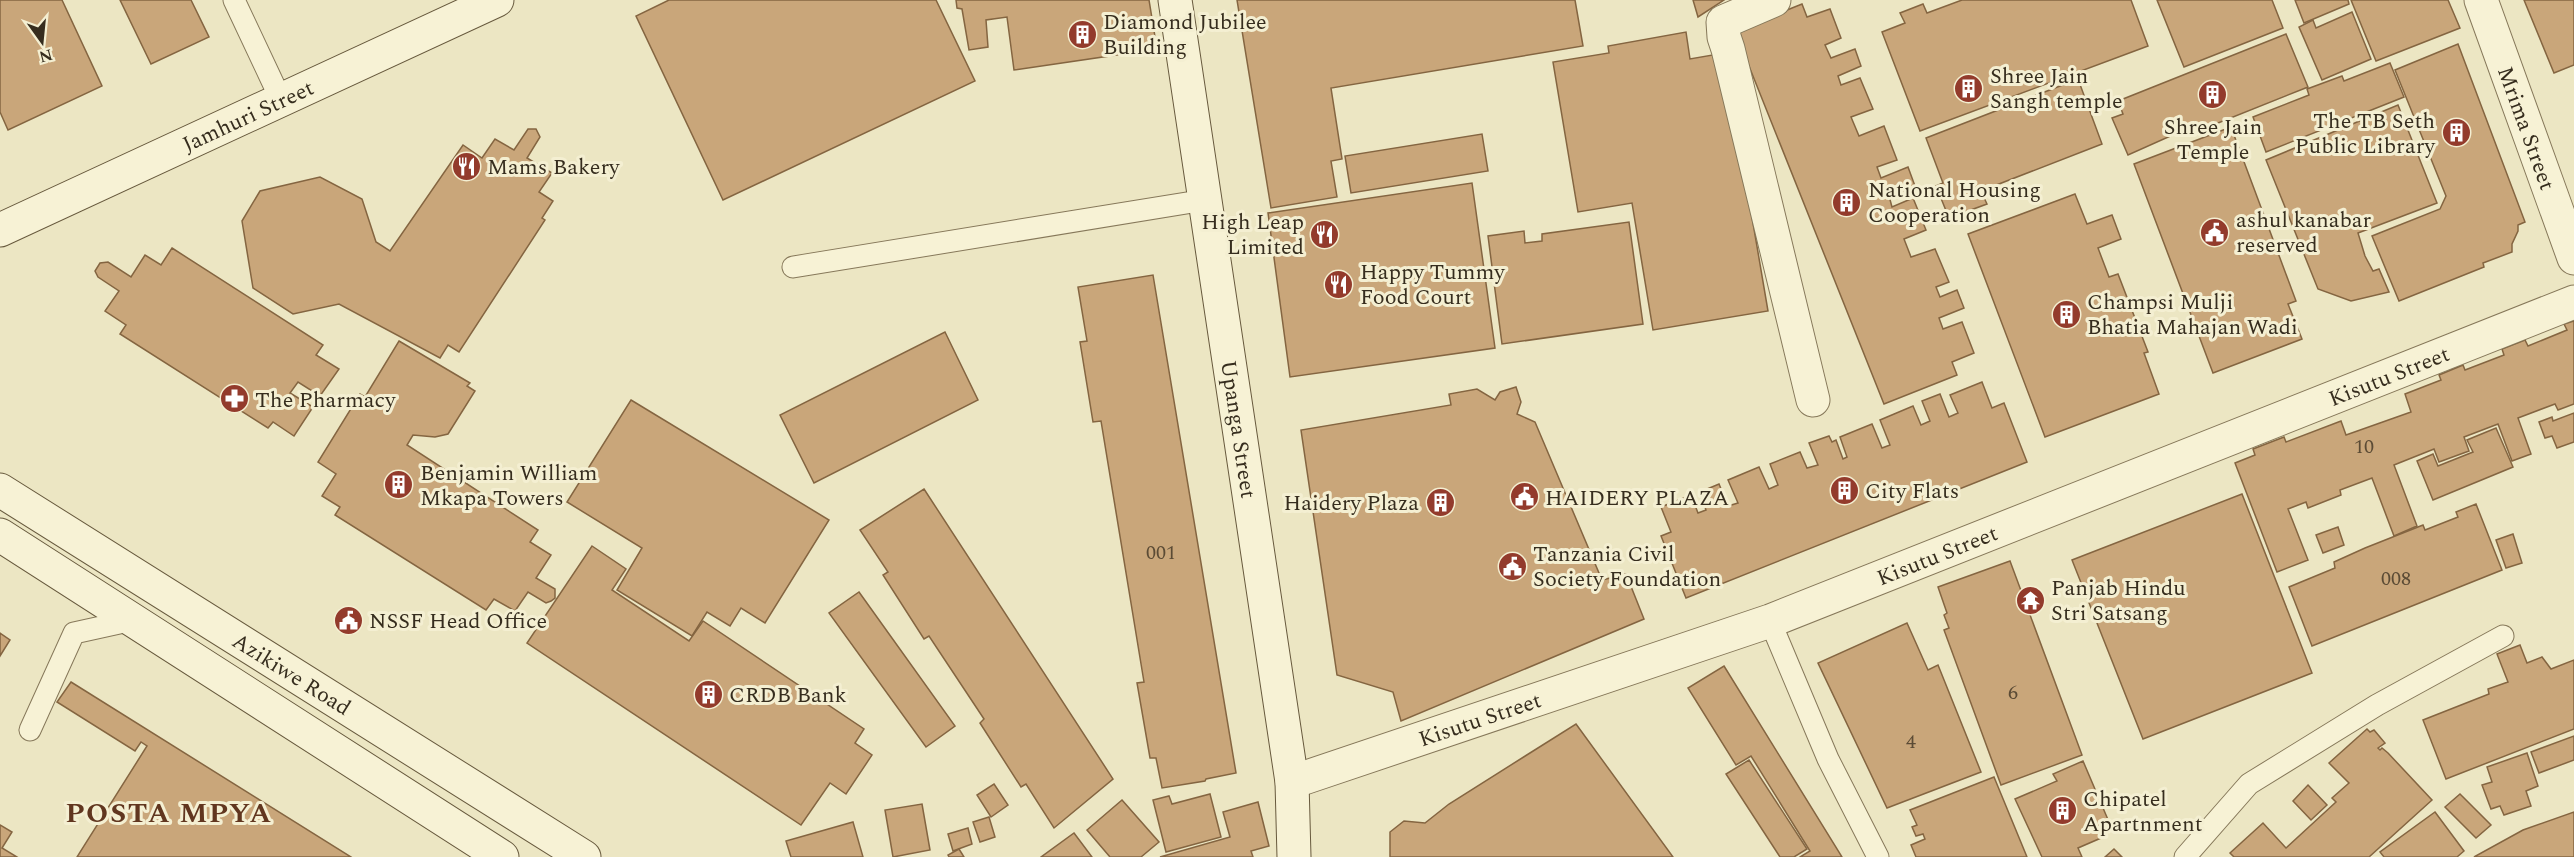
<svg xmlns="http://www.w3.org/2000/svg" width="2574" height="857" viewBox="0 0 2574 857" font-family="Spectral,serif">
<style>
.building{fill:#c9a67a;stroke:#846541;stroke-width:1.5}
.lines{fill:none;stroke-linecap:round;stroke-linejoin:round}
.lane-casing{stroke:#86785a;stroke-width:23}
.street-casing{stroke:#86785a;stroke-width:35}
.secondary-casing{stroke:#67593d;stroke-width:35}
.lane{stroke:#f7f2d5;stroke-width:21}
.street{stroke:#f7f2d5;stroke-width:33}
.secondary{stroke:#f7f2d5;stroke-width:33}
.labels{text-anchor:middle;stroke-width:6;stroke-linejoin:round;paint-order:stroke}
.number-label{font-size:20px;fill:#5b4b35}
.poi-label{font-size:22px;fill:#362d1e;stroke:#f4efd2;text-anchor:start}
.street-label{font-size:22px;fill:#362d1e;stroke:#f4efd2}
.district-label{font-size:28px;font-weight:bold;letter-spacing:1.5px;fill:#61361f;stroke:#f4efd2}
</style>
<rect width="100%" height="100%" fill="#ece6c3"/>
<g class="building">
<polygon points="0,0 62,0 102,86 8,130 0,112"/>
<polygon points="120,0 191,0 209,37 151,64"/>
<polygon points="669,0 936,0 975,81 723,200 636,16"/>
<polygon points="956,0 1149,0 1157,49 1014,70 1007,17 986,20 988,47 969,50 962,9 957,8"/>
<polygon points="1237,0 1575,0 1583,46 1331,88 1342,159 1331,161 1337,197 1271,208"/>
<polygon points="1693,0 1724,0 1698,17"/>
<polygon points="1962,0 2131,0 2148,46 1920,131 1882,32 1905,23 1900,13 1923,4 1927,13"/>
<polygon points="2157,0 2272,0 2283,28 2184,67"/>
<polygon points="2295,0 2348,0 2349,4 2304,23"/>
<polygon points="2351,0 2448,0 2460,28 2376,61"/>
<polygon points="2524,0 2574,0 2574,65 2554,73"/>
<polygon points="1802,4 1807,17 1830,9 1841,38 1825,45 1831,58 1855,49 1861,66 1838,76 1841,85 1860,78 1873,109 1851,117 1859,136 1884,126 1897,160 1877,167 1881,178 1908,167 1915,186 1889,196 1892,207 1913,198 1926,230 1904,239 1911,257 1935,249 1949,282 1936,287 1940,297 1957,290 1964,308 1939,318 1943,329 1962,322 1974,353 1952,362 1957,375 1884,404 1735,31"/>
<polygon points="2352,12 2371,59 2322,80 2299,27 2313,20 2316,28"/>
<polygon points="1686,32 1690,59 1724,53 1768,311 1653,330 1632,203 1578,212 1553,62 1609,53 1608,46"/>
<polygon points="2286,34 2308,87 2198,131 2195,125 2128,155 2112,118 2123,114 2118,101"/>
<polygon points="2458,44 2525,222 2518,225 2518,231 2512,244 2512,252 2483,263 2484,267 2399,301 2372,236 2440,209 2446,196 2395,70"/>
<polygon points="2390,63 2404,97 2266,152 2253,117 2309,95 2307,89 2342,76 2344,81"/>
<polygon points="2078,79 2102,144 1981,191 1987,204 1949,218 1936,186 1943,183 1926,138"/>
<polygon points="2398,105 2437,203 2358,233 2365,256 2373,271 2379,269 2389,292 2351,301 2318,289 2266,160"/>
<polygon points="2231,127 2296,301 2288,304 2302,339 2213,373 2134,164"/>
<polygon points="528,129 536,129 540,137 527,158 552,173 539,192 553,201 542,218 545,220 459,352 448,345 440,358 339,304 293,314 253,288 242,221 260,191 320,177 362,199 376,242 390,251 463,145 482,158 495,139 514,150"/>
<polygon points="1482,134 1488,171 1351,193 1345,156"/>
<polygon points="1472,183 1495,348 1290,377 1268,213"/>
<polygon points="2075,194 2087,224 2112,215 2121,239 2098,248 2109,277 2118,274 2148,352 2144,353 2159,394 2045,437 1968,234"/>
<polygon points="1629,222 1643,324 1502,344 1488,236 1524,231 1525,243 1542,241 1542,234"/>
<polygon points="172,248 323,345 316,355 339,369 320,396 298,382 290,393 313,407 294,436 273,422 268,428 120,334 126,325 105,311 119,291 98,277 95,271 100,263 108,262 131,277 145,255 161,265"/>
<polygon points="1153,275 1236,773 1206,779 1205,781 1162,788 1156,758 1150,758 1137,683 1144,682 1101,421 1093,422 1080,342 1087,341 1078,287"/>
<polygon points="2574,321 2574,404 2558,410 2555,404 2518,418 2531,454 2512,461 2498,424 2464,437 2469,451 2439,462 2434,449 2394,465 2417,526 2394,536 2372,478 2340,490 2341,495 2308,508 2306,502 2288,509 2308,560 2277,572 2235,463 2255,455 2253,449 2284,437 2286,442 2341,421 2346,435 2411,412 2405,394 2441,380 2439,375 2463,365 2465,370 2504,355 2502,349 2525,340 2528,346 2567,330 2564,324"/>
<polygon points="945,332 978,400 814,483 780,415"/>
<polygon points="399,341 470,383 467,386 475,391 448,434 435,437 413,435 407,445 538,530 530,542 551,555 536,578 555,589 555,598 551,601 546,603 528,592 515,611 494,599 486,610 335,515 340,507 322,496 336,474 318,462 360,394 365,397"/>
<polygon points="1982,382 1992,408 2004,403 2027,462 1686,598 1661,536 1671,532 1661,507 1691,495 1698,513 1706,510 1700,492 1719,484 1728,506 1738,503 1728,480 1759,467 1769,489 1778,485 1770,464 1800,452 1807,468 1818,465 1809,443 1829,436 1832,442 1836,440 1843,459 1847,457 1840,437 1872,424 1882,448 1890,445 1880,420 1913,406 1921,425 1930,421 1922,401 1940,394 1949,417 1958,413 1950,395"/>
<polygon points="1516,387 1521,402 1517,414 1535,422 1602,580 1626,574 1644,619 1401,721 1393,692 1337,675 1301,430 1451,405 1449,394 1477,389 1495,400 1500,392"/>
<polygon points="631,400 829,520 765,623 741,608 730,626 707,612 692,636 617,590 642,548 567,502"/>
<polygon points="2574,413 2574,442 2557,448 2552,436 2545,438 2539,422 2552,417 2553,421"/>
<polygon points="2496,428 2513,467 2433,500 2417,461 2433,454 2438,466 2473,452 2467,440"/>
<polygon points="924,489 1113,779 1054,828 1026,784 1021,787 980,723 984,719 929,636 924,639 883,575 888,572 860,530"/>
<polygon points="2242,494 2312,673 2143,739 2072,560"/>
<polygon points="2476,504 2502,570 2312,646 2289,587 2335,568 2334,562 2365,548 2423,525 2425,530 2458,517 2456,512"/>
<polygon points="2338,527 2344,545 2323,553 2316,535"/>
<polygon points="2513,534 2522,563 2506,568 2496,540"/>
<polygon points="592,546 626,569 612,590 689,641 703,621 864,729 855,743 872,755 846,794 830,783 801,825 527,643"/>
<polygon points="2010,561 2082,755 2001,785 1944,630 1949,628 1944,615 1947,613 1938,587"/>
<polygon points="859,592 955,726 926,747 829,613"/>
<polygon points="1907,623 1928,670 1938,665 1981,772 1887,808 1818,663"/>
<polygon points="0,633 10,640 0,656"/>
<polygon points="2520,645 2527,663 2542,657 2551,669 2574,660 2574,729 2446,779 2423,720 2489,694 2488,689 2508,682 2497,654"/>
<polygon points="1724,666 1842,857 1800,857 1810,851 1751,756 1736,765 1688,688"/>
<polygon points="71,682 351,857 77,857 147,746 141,742 135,751 57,702"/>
<polygon points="1576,724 1673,857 1390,857 1390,832 1404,821 1425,823 1449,804"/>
<polygon points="2367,729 2370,732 2374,730 2385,743 2378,748 2380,750 2382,748 2388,753 2432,800 2369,857 2234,857 2230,853 2263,823 2286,848 2336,802 2332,798 2349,783 2329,763"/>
<polygon points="2574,736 2574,760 2539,773 2531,752"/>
<polygon points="2527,753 2538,786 2526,791 2531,806 2504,815 2500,806 2491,809 2482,785 2492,782 2487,767"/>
<polygon points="1749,760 1807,849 1794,857 1780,857 1726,774"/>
<polygon points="2083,761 2109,822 2096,827 2101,838 2078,848 2082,857 2042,857 2015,799 2057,781 2053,774"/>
<polygon points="1994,777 2027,857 1916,857 1911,845 1925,839 1923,834 1916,836 1912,827 1917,825 1910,810"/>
<polygon points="994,784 1008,805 991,817 977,795"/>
<polygon points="2308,785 2327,805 2311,820 2293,801"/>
<polygon points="1210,794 1221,837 1166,852 1153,800 1169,796 1172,804"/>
<polygon points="2460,794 2491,825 2476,838 2445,807"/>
<polygon points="1122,800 1159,842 1141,857 1110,857 1087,830"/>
<polygon points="1258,802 1269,846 1251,851 1253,857 1160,857 1230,837 1223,812"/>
<polygon points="922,804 930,850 893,857 885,810"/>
<polygon points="2435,812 2464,851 2457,857 2384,857 2380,852"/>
<polygon points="2574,812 2574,857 2474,857 2523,830"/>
<polygon points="989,817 995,837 980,842 973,822"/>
<polygon points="853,822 863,857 791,857 786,841"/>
<polygon points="0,825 12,832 2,848 17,857 0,857"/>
<polygon points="968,828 972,844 953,851 948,834"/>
<polygon points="1074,833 1092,857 1041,857"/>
<polygon points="959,849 964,857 949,857 948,855"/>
<polygon points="2114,849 2122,857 2105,857"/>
</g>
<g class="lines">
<defs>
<g id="lane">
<polyline points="234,0 281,100"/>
<polyline points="793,267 1205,200"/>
<polyline points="1770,621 1828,759 1878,857"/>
<polyline points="30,730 74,633 133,620"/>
<polyline points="2185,857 2249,784 2377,705 2503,636"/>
</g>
<g id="street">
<polyline points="1774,0 1723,22 1724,37 1728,49 1813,400"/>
<path id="s1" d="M2481,0L2574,258"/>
<path id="s2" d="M1292,782L1770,621L2574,302"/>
</g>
<g id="secondary">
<path id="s3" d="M1175,0L1292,782L1294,857"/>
<path id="s4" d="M0,230L497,0"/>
<path id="s5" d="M0,490L584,857"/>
<polyline points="0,535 502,857"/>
</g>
</defs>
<use href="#lane" class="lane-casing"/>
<use href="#street" class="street-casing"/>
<use href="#secondary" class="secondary-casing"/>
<use href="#lane" class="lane"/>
<use href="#street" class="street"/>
<use href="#secondary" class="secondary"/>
</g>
<defs>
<symbol id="building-disc" viewBox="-11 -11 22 22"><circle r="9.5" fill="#933b2c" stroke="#f4efd2"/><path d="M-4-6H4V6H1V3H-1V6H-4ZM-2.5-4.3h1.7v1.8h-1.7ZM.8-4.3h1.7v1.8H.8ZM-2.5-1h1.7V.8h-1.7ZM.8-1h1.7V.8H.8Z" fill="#fff"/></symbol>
<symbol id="restaurant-disc" viewBox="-11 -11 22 22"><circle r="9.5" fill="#933b2c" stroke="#f4efd2"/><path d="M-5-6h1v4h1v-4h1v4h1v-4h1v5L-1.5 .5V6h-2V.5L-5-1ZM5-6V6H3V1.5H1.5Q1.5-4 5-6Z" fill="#fff"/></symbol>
<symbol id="civic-disc" viewBox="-11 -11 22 22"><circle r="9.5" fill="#933b2c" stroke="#f4efd2"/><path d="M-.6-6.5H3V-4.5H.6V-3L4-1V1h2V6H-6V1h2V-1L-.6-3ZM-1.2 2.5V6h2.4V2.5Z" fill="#fff"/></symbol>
<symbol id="pharmacy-disc" viewBox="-11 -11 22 22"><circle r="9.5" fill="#933b2c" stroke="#f4efd2"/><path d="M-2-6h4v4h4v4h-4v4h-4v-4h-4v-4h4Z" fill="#fff"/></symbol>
<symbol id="temple-disc" viewBox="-11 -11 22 22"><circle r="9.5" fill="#933b2c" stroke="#f4efd2"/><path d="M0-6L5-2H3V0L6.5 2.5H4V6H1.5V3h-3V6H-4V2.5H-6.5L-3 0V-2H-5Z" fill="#fff"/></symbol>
</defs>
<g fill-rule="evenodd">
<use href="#building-disc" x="1066" y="18" width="33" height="33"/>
<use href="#building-disc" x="1952" y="72" width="33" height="33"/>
<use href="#building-disc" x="2196" y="78" width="33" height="33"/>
<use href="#building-disc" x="2440" y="116" width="33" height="33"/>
<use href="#restaurant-disc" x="450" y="150" width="33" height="33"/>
<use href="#building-disc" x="1830" y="186" width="33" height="33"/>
<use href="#civic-disc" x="2198" y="216" width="33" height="33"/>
<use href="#restaurant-disc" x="1308" y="218" width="33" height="33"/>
<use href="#restaurant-disc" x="1322" y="268" width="33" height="33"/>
<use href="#building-disc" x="2050" y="298" width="33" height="33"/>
<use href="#pharmacy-disc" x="218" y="382" width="33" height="33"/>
<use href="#building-disc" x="382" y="468" width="33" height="33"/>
<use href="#building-disc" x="1828" y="474" width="33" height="33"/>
<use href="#civic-disc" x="1508" y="480" width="33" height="33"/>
<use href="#building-disc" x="1424" y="486" width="33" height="33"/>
<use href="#civic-disc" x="1496" y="550" width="33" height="33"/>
<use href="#temple-disc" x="2014" y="584" width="33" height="33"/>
<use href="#civic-disc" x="332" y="604" width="33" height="33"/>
<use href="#building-disc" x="692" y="678" width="33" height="33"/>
<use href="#building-disc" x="2046" y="794" width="33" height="33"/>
</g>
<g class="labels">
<g class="number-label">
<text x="2364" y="453">10</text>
<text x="1161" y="559">001</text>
<text x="2396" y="585">008</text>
<text x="2013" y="699">6</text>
<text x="1911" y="748">4</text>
</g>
<g class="poi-label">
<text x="1103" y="29">Diamond Jubilee<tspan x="1103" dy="25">Building</tspan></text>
<text x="1990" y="83">Shree Jain<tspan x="1990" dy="25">Sangh temple</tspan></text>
<text x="2435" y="128" text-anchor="end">The TB Seth<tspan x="2435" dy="25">Public Library</tspan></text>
<text x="2213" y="134" text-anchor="middle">Shree Jain<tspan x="2213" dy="25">Temple</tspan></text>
<text x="487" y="174">Mams Bakery</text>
<text x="1868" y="197">National Housing<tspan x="1868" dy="25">Cooperation</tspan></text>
<text x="2236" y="227">ashul kanabar<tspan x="2236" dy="25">reserved</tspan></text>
<text x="1304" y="229" text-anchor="end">High Leap<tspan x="1304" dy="25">Limited</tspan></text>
<text x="1360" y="279">Happy Tummy<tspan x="1360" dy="25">Food Court</tspan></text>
<text x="2087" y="309">Champsi Mulji<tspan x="2087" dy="25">Bhatia Mahajan Wadi</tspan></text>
<text x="255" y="407">The Pharmacy</text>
<text x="420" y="480">Benjamin William<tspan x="420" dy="25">Mkapa Towers</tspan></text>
<text x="1865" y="498">City Flats</text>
<text x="1545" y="505">HAIDERY PLAZA</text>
<text x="1419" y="510" text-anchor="end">Haidery Plaza</text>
<text x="1533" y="561">Tanzania Civil<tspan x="1533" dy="25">Society Foundation</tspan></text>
<text x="2051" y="595">Panjab Hindu<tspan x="2051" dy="25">Stri Satsang</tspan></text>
<text x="369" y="628">NSSF Head Office</text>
<text x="729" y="702">CRDB Bank</text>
<text x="2083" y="806">Chipatel<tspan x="2083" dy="25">Apartnment</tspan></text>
</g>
<g class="street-label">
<text dy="8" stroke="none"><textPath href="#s4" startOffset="273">Jamhuri Street</textPath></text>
<text dy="8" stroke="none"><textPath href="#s1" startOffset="136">Mrima Street</textPath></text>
<text dy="8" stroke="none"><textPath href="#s2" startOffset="1170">Kisutu Street</textPath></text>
<text dy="8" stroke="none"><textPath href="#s3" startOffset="434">Upanga Street</textPath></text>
<text dy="8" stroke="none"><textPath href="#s2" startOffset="684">Kisutu Street</textPath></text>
<text dy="8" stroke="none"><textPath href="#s5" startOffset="345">Azikiwe Road</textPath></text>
<text dy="8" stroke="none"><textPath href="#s2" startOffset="198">Kisutu Street</textPath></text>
</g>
<g class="district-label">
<text x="169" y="822">POSTA MPYA</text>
</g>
</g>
<g transform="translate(42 42) rotate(165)" stroke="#f4efd2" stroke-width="4.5" paint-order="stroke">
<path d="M0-4.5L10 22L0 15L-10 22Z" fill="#362d1e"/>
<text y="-9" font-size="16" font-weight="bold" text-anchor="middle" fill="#362d1e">N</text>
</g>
</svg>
